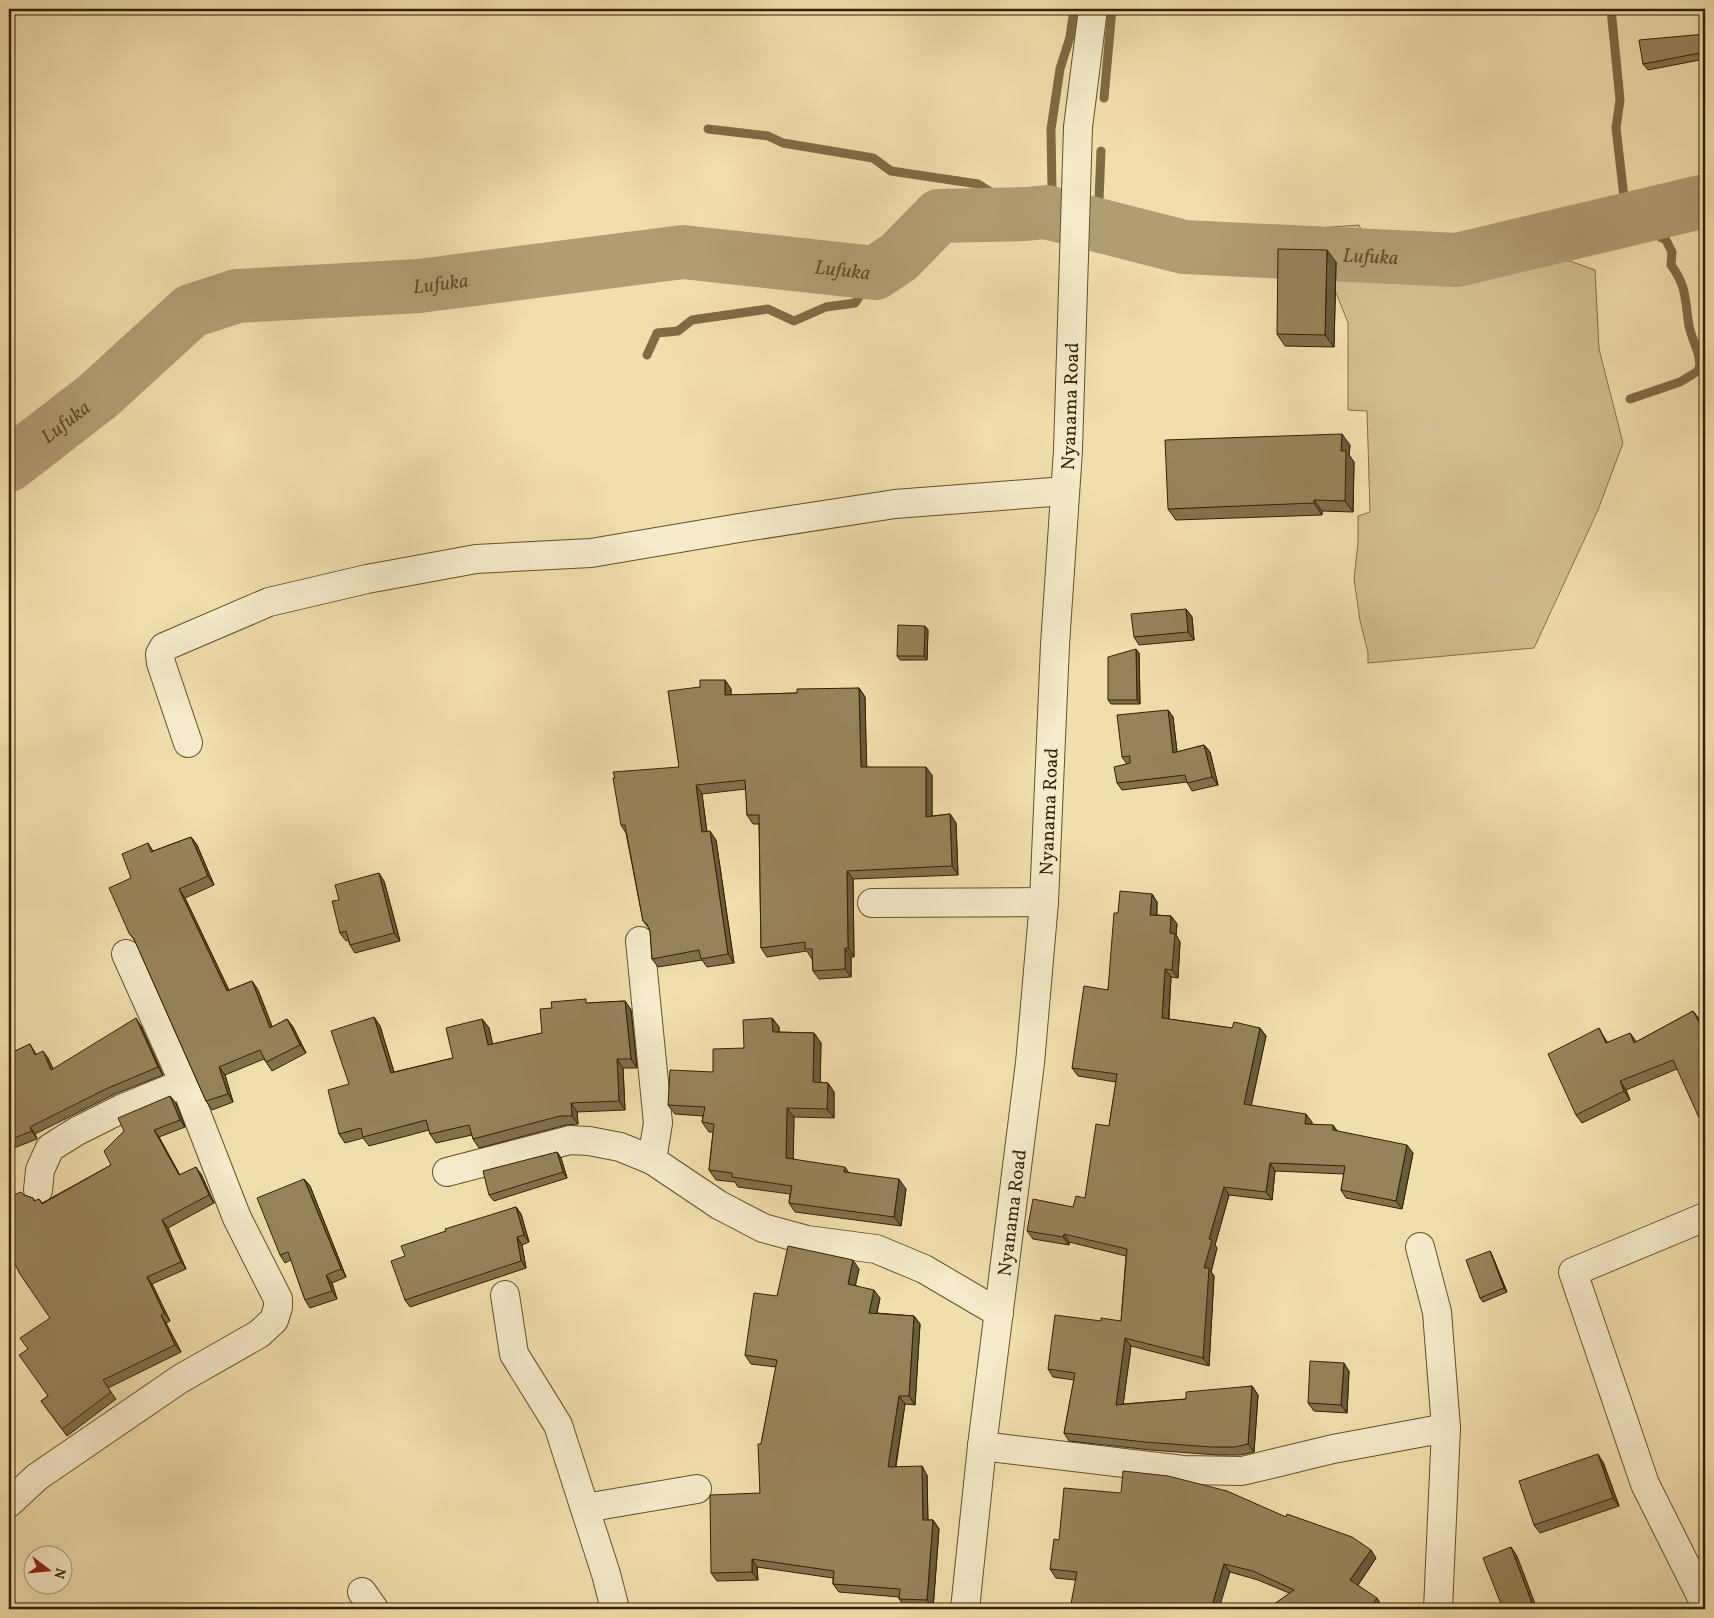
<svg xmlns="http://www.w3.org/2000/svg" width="1714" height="1618" viewBox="0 0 1714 1618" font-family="Vollkorn,serif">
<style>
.green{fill:#d0be8f;stroke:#826f48}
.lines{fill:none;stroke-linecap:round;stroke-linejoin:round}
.stream{stroke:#7f6b45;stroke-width:9}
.river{stroke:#b09d72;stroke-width:54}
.minor-casing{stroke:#64502c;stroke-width:30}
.minor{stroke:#f5eac9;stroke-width:28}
.wall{fill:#81714d;stroke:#352002}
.shaded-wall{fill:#695c3f;stroke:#352002}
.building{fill:#96835a;stroke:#352002}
.labels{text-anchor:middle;stroke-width:4.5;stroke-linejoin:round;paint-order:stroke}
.street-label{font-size:19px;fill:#352002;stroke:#f5eac9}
.water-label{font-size:20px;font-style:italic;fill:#604c29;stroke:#f5eac9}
</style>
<rect width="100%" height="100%" fill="#f0deac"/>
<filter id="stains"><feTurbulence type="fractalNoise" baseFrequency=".004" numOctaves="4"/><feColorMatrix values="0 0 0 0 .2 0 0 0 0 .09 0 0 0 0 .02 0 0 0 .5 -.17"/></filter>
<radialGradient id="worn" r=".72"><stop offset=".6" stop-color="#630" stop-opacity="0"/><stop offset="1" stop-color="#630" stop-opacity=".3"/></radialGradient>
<polygon class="green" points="1359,225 1366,240 1433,248 1536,249 1595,270 1599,349 1623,443 1598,510 1534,648 1368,663 1368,652 1360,621 1354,579 1358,542 1358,516 1370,512 1367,411 1348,410 1348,323 1314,237 1319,228"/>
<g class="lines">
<g class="stream">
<polyline points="1611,9 1620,100 1616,128 1624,197 1623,220"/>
<polyline points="1104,98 1112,9"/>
<polyline points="708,129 768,136 783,143 873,158 891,171 978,184 1026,214"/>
<polyline points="1046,212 1052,190 1051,129 1060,69 1070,37 1074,9"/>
<path d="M1639,216L1653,233L1666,240L1672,252L1671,265C1687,286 1685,301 1689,326C1691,335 1695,344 1698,353L1705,349"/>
<polyline points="1098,224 1101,151"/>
<polyline points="647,355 657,333 678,331 692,320 768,309 794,321 826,307 855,303 875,273"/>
<polyline points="1630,399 1680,382 1698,371 1700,364 1698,353"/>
</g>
<path class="river" id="s1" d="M9,465L98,396L191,311L237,296L419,286L683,252L875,273L899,257L939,216L1026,214L1046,212L1184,247L1457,260L1705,201"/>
<defs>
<g id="minor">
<polyline points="188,743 161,663 160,654 164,647 269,602 367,579 476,559 591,553 739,528 895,504 1065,491"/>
<polyline points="872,903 1044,902"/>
<polyline points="640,941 658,1123 652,1160"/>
<polyline points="447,1172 570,1140 589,1141 620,1147 652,1160 719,1205 763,1228 807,1240 876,1249 924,1269 999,1313"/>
<polyline points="38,1190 40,1170 50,1148 77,1131 121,1109 184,1083"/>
<polyline points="1705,1217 1573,1272 1645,1484 1705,1604"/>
<polyline points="1420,1247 1437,1312 1446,1428 1438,1609"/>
<polyline points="505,1295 514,1354 558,1425 606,1574 615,1609"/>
<polyline points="982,1446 1183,1470 1242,1471 1333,1449 1446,1428"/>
<polyline points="9,1503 37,1477 180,1379 259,1334 274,1320 278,1307 278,1299 237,1218 188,1092 126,954"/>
<polyline points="585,1508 697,1489"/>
<polyline points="362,1592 374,1609"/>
<path id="s2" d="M965,1609L982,1446L1030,1063L1044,902L1055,645L1068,450L1078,127L1093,9"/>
</g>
</defs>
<use href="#minor" class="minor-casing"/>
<use href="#minor" class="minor"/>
</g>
<g class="wall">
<polygon points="1705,34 1705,59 1648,70 1643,64"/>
<polygon points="1336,262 1334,347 1285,346 1277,334"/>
<polygon points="1350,445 1349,455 1354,462 1353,512 1322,511 1322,515 1176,520 1168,509"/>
<polygon points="1186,609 1192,617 1194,640 1139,645 1134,637"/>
<polygon points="925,626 928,630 927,660 900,660 897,656"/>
<polygon points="1139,653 1140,704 1111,704 1108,700"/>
<polygon points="725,680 731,689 731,695 797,693 859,688 865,697 866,767 932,775 932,816 950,814 956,823 958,875 853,879 854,957 851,957 851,977 819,979 813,971 812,958 811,958 807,951 767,957 761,948 759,824 753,824 747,815 746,789 702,794 707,832 716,840 734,963 707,967 702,960 658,967 652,959 650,931 648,927 643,921 626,833 621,825 679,767 700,687"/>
<polygon points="1168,710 1173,717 1177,752 1204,745 1210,752 1218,785 1192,791 1187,782 1122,790 1117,783 1127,764 1122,757"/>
<polygon points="191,837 197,845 214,885 185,898 229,990 252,981 258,990 272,1027 287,1019 293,1027 306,1053 272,1071 264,1059 225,1075 233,1102 212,1110 206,1101 135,941 129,933 131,878 148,843 153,851"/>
<polygon points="384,881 400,941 355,953 350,945 348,940 346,941 340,933 339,900"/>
<polygon points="1152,894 1157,902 1157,915 1171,916 1177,924 1176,935 1180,942 1178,978 1171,977 1169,1019 1232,1028 1260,1028 1266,1036 1251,1105 1312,1122 1312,1124 1413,1153 1402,1209 1346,1198 1341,1190 1344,1174 1275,1171 1272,1200 1229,1195 1215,1245 1217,1248 1211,1272 1214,1276 1209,1366 1131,1346 1123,1404 1186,1399 1252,1386 1258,1395 1254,1452 1240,1455 1217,1455 1151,1450 1069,1441 1064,1433 1074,1380 1053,1377 1048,1369 1101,1321 1121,1321 1126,1256 1069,1242 1069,1245 1033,1239 1027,1231 1073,1207 1085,1198 1109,1126 1116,1082 1078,1076 1072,1068 1108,990 1118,913"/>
<polygon points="625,1001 631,1010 637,1068 623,1068 625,1110 577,1112 578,1124 566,1125 479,1148 473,1139 472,1135 436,1143 430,1134 429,1130 369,1146 363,1138 345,1143 339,1134 349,1084 374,1017 380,1026 394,1072 453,1058 482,1019 489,1028 492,1044 542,1033 552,1008 589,1003"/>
<polygon points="1693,1011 1699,1019 1677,1069 1626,1090 1630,1100 1582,1123 1576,1115 1604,1037 1607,1042 1636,1042"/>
<polygon points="772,1018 779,1027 779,1032 814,1033 821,1043 820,1082 828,1083 834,1092 834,1118 794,1117 793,1159 849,1173 906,1189 901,1226 795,1212 789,1203 790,1194 738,1187 735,1182 716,1180 709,1170 713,1132 709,1132 702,1122 703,1116 675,1114 668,1105 744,1048"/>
<polygon points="141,1026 163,1075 113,1095 35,1134 37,1139 9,1150 9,1054 30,1044 36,1054 48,1058 53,1069"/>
<polygon points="176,1103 185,1127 159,1137 180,1175 201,1174 214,1203 168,1228 186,1269 152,1284 170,1321 166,1323 181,1352 108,1388 116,1399 67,1436 41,1401 48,1396 28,1349 50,1318 24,1195 33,1198 35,1201 39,1199 42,1203 111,1165"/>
<polygon points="557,1152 561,1158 567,1178 494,1201 489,1195"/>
<polygon points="304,1179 310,1186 346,1277 332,1283 337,1299 310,1308 305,1300 291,1260 285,1263 280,1255"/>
<polygon points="516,1207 521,1214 529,1242 522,1245 526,1268 410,1307 405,1300 405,1256 446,1231"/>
<polygon points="1492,1255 1507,1292 1483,1302 1480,1298"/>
<polygon points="859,1269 855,1285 880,1298 877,1313 914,1316 920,1324 915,1405 905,1404 896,1467 927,1475 928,1520 933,1520 939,1529 933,1609 905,1607 899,1599 899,1597 839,1592 833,1584 833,1578 757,1567 758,1580 717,1581 711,1573 760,1493 761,1444 776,1367 751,1364 745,1355 777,1296"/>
<polygon points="1349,1371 1347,1413 1314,1411 1308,1403"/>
<polygon points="1603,1462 1619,1506 1540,1533 1534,1525"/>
<polygon points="1376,1558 1358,1585 1382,1606 1289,1593 1258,1580 1230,1572 1075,1580 1056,1578 1050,1569"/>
</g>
<g class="shaded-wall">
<polygon points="1327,250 1336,262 1334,347 1325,335"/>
<polygon points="1342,434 1350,445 1349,455 1354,462 1353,512 1345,501 1341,451"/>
<polygon points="1314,500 1322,511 1322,515 1314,503"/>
<polygon points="1186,609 1192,617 1194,640 1188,632"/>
<polygon points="925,626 928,630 927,660 924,656"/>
<polygon points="1136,649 1139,653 1140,704 1137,700"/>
<polygon points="725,680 731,689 731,704 725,695"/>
<polygon points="859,688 865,697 867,775 861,767"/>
<polygon points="1168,710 1173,717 1178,760 1173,753"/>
<polygon points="1204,745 1210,752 1218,785 1212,777"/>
<polygon points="926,767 932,775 932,825 926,817"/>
<polygon points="696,785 702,794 708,841 702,832"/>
<polygon points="950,814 956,823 958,875 952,866"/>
<polygon points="710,831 716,840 734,963 728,954"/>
<polygon points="191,837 197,845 214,885 208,876"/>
<polygon points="847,871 853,879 854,957 848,948"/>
<polygon points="379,873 384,881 400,941 394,933"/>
<polygon points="179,889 185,898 233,999 227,991"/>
<polygon points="1152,894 1157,902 1156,923 1150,915"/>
<polygon points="1171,916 1177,924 1176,935 1180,942 1178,978 1172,970 1170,933"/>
<polygon points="845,948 851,957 851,977 845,969"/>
<polygon points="1165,969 1171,977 1168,1026 1162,1018"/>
<polygon points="252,981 258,990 276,1036 270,1028"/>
<polygon points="625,1001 631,1010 637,1068 631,1059"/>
<polygon points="1693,1011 1699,1019 1705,1031 1705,1034"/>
<polygon points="374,1017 380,1026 397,1082 391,1073"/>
<polygon points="136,1018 141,1026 163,1075 158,1067"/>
<polygon points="772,1018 779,1027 779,1042 773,1032"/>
<polygon points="287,1019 293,1027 306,1053 300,1045"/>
<polygon points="482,1019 489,1028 495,1054 488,1045"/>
<polygon points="1260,1028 1266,1036 1250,1112 1244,1104"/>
<polygon points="1599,1028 1604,1037 1611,1051 1606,1043"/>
<polygon points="814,1033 821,1043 820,1092 813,1082"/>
<polygon points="1630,1033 1636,1041 1640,1051 1634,1043"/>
<polygon points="43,1051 48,1058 57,1077 51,1070"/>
<polygon points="617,1059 623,1068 625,1110 619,1101"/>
<polygon points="219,1067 225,1075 233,1102 228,1094"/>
<polygon points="1620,1081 1626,1090 1630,1100 1624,1091"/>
<polygon points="828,1083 834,1092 834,1118 827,1109"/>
<polygon points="170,1096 176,1103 185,1127 180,1120"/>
<polygon points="571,1103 577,1112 578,1124 572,1116"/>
<polygon points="787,1108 794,1117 793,1167 786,1158"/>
<polygon points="1306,1114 1312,1122 1310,1132 1305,1124"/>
<polygon points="1333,1125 1339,1133 1333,1130"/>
<polygon points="30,1127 35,1134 37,1139 32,1131"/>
<polygon points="154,1130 159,1137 184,1183 179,1175"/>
<polygon points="1407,1145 1413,1153 1402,1209 1396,1201"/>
<polygon points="557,1152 561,1158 567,1178 563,1172"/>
<polygon points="1270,1163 1275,1171 1272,1200 1266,1192"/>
<polygon points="196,1167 201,1174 214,1203 209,1195"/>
<polygon points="845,1167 852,1177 844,1172"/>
<polygon points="304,1179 310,1186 346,1277 341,1269"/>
<polygon points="899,1179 906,1189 901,1226 894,1217"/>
<polygon points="1224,1187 1229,1195 1215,1245 1217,1248 1211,1272 1214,1276 1209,1366 1203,1358 1204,1268 1209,1239"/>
<polygon points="516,1207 521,1214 529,1242 524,1235"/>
<polygon points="162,1220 168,1228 186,1269 181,1262"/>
<polygon points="1064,1234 1069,1242 1069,1245 1063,1237"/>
<polygon points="517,1237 522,1245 526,1268 521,1261"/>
<polygon points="1490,1251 1492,1255 1507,1292 1504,1288"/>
<polygon points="853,1260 859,1269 854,1292 848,1284"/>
<polygon points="326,1275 332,1283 337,1299 332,1291"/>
<polygon points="147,1277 152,1284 170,1321 164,1313"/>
<polygon points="874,1290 880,1298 875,1321 869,1313"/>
<polygon points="161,1315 166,1323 181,1352 175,1345"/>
<polygon points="914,1316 920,1324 915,1405 909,1396"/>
<polygon points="1125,1338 1131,1346 1122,1413 1116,1405"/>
<polygon points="1344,1363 1349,1371 1347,1413 1341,1405"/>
<polygon points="1252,1386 1258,1395 1254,1452 1248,1444"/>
<polygon points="899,1396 905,1404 894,1475 888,1467"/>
<polygon points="1598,1454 1603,1462 1619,1506 1613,1498"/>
<polygon points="922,1466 927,1475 928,1528 923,1520"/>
<polygon points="933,1520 939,1529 933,1609 927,1600"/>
<polygon points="1511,1547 1517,1556 1537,1609 1534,1609"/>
<polygon points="1371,1550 1376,1558 1356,1588 1350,1580"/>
<polygon points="752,1559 757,1567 758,1580 752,1572"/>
<polygon points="1224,1564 1230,1572 1219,1609 1211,1609"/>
<polygon points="1377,1598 1382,1606 1380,1609 1369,1609"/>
</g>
<g class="building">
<polygon points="1705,34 1705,52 1643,64 1639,40"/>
<polygon points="1278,249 1327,250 1325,335 1277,334"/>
<polygon points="1342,434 1341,451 1346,451 1345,501 1314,500 1314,503 1168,509 1165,440"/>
<polygon points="1186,609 1188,632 1134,637 1131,614"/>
<polygon points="898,625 925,626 924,656 897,656"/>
<polygon points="1136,649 1137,700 1108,700 1108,657"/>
<polygon points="700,680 725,680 725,695 797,693 797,689 859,688 861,767 926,767 926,817 950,814 952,866 847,871 848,948 845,948 845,969 813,971 812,949 805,949 805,942 761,948 759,815 747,815 745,780 696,785 702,832 710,831 728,954 701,959 699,950 652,959 650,931 647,924 643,921 625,825 621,825 613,778 615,778 613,772 679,767 668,691 700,687"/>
<polygon points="1168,710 1173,753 1204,745 1212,777 1187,783 1185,775 1117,783 1114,767 1130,763 1130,756 1122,757 1117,715"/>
<polygon points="191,837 208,876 179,889 227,991 252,981 270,1028 287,1019 300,1045 266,1062 260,1050 219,1067 228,1094 206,1101 134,939 129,933 109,888 131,878 122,854 148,843 151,852"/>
<polygon points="379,873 394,933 350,945 346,931 340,933 332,901 339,900 335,885"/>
<polygon points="1120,891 1152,894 1150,915 1171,916 1170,933 1175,934 1172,970 1165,969 1162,1018 1232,1028 1234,1022 1260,1028 1244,1104 1306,1114 1305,1124 1333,1125 1333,1130 1407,1145 1396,1201 1341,1190 1345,1166 1270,1163 1266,1192 1224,1187 1209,1239 1212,1240 1204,1268 1209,1268 1203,1358 1125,1338 1116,1405 1186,1399 1186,1392 1252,1386 1248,1444 1235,1447 1211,1447 1145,1442 1064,1433 1075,1373 1048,1369 1055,1315 1101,1321 1101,1318 1121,1321 1127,1249 1064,1234 1063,1237 1027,1231 1033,1199 1073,1207 1076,1196 1085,1198 1096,1124 1109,1126 1117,1074 1072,1068 1084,986 1108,990 1114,913 1118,913"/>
<polygon points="586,999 586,1003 625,1001 631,1059 617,1059 619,1101 571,1103 572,1116 560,1116 473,1139 469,1125 430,1134 426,1120 363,1137 361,1128 339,1134 328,1090 349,1084 331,1031 374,1017 391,1073 453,1058 446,1028 482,1019 488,1045 542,1033 540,1009 552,1008 551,1002"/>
<polygon points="1693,1011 1705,1034 1705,1131 1673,1060 1620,1081 1624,1091 1576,1115 1548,1054 1599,1028 1606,1043 1630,1033 1634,1043"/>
<polygon points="136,1018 158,1067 108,1088 30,1127 32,1131 9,1140 9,1054 30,1044 35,1055 43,1051 51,1070"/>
<polygon points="772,1018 773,1032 814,1033 813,1082 828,1083 827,1109 787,1108 786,1158 845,1167 844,1172 899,1179 894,1217 789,1203 792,1186 732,1177 732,1173 709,1170 714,1124 702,1122 705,1107 668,1105 670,1070 713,1072 713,1049 744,1048 743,1020"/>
<polygon points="170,1096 180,1120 154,1130 179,1175 196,1167 209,1195 162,1220 181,1262 147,1277 164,1313 161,1315 175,1345 103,1380 111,1392 62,1429 41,1401 48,1396 19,1355 28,1349 20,1338 50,1318 20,1274 9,1252 9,1197 21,1192 24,1195 33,1198 34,1201 39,1199 42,1204 111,1165 104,1151 124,1131 118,1118"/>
<polygon points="557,1152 563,1172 489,1195 483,1171"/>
<polygon points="304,1179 341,1269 326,1275 332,1291 305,1300 288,1252 280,1255 257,1198"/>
<polygon points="516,1207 524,1235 517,1237 521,1261 405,1300 391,1261 405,1256 401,1246 446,1231 445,1229"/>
<polygon points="788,1246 853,1260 848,1284 874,1290 869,1313 914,1316 909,1396 899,1396 888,1467 922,1466 923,1520 933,1520 927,1600 899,1599 900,1589 833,1584 834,1571 752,1559 752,1572 711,1573 710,1495 760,1493 758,1444 761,1444 777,1360 745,1355 754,1293 777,1296"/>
<polygon points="1490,1251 1504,1288 1480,1298 1466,1260"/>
<polygon points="1310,1361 1344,1363 1341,1405 1308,1403"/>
<polygon points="1598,1454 1613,1498 1534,1525 1519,1481"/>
<polygon points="1123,1471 1168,1476 1227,1491 1286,1517 1287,1514 1352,1537 1371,1550 1350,1580 1377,1598 1369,1609 1267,1609 1294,1590 1253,1571 1224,1564 1211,1609 1070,1609 1077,1572 1050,1569 1054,1539 1059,1540 1064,1488 1121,1493"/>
<polygon points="1511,1547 1534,1609 1503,1609 1483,1558"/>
</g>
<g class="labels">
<g class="street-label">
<text dy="7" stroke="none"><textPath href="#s2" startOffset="1208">Nyanama Road</textPath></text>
<text dy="7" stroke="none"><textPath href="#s2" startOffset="802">Nyanama Road</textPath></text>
<text dy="7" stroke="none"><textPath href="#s2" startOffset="399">Nyanama Road</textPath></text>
</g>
<g class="water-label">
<text dy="7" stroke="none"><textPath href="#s1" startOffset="1451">Lufuka</textPath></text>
<text dy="7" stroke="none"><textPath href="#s1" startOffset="896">Lufuka</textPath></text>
<text dy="7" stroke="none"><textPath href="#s1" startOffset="491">Lufuka</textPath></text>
<text dy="7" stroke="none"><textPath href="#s1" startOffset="71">Lufuka</textPath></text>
</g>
</g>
<rect width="1714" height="1618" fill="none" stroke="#f0deac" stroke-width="30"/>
<rect x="10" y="10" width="1694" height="1598" fill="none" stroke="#352002" stroke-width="2.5"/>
<rect x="15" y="15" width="1684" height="1588" fill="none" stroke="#352002"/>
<g transform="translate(48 1570) rotate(106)"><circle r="24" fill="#f5eac9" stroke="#a89979"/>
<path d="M0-4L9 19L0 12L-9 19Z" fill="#8f2418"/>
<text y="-8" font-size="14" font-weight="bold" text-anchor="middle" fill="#352002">N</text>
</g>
<rect width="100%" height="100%" filter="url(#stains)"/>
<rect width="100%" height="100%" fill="url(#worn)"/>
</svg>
